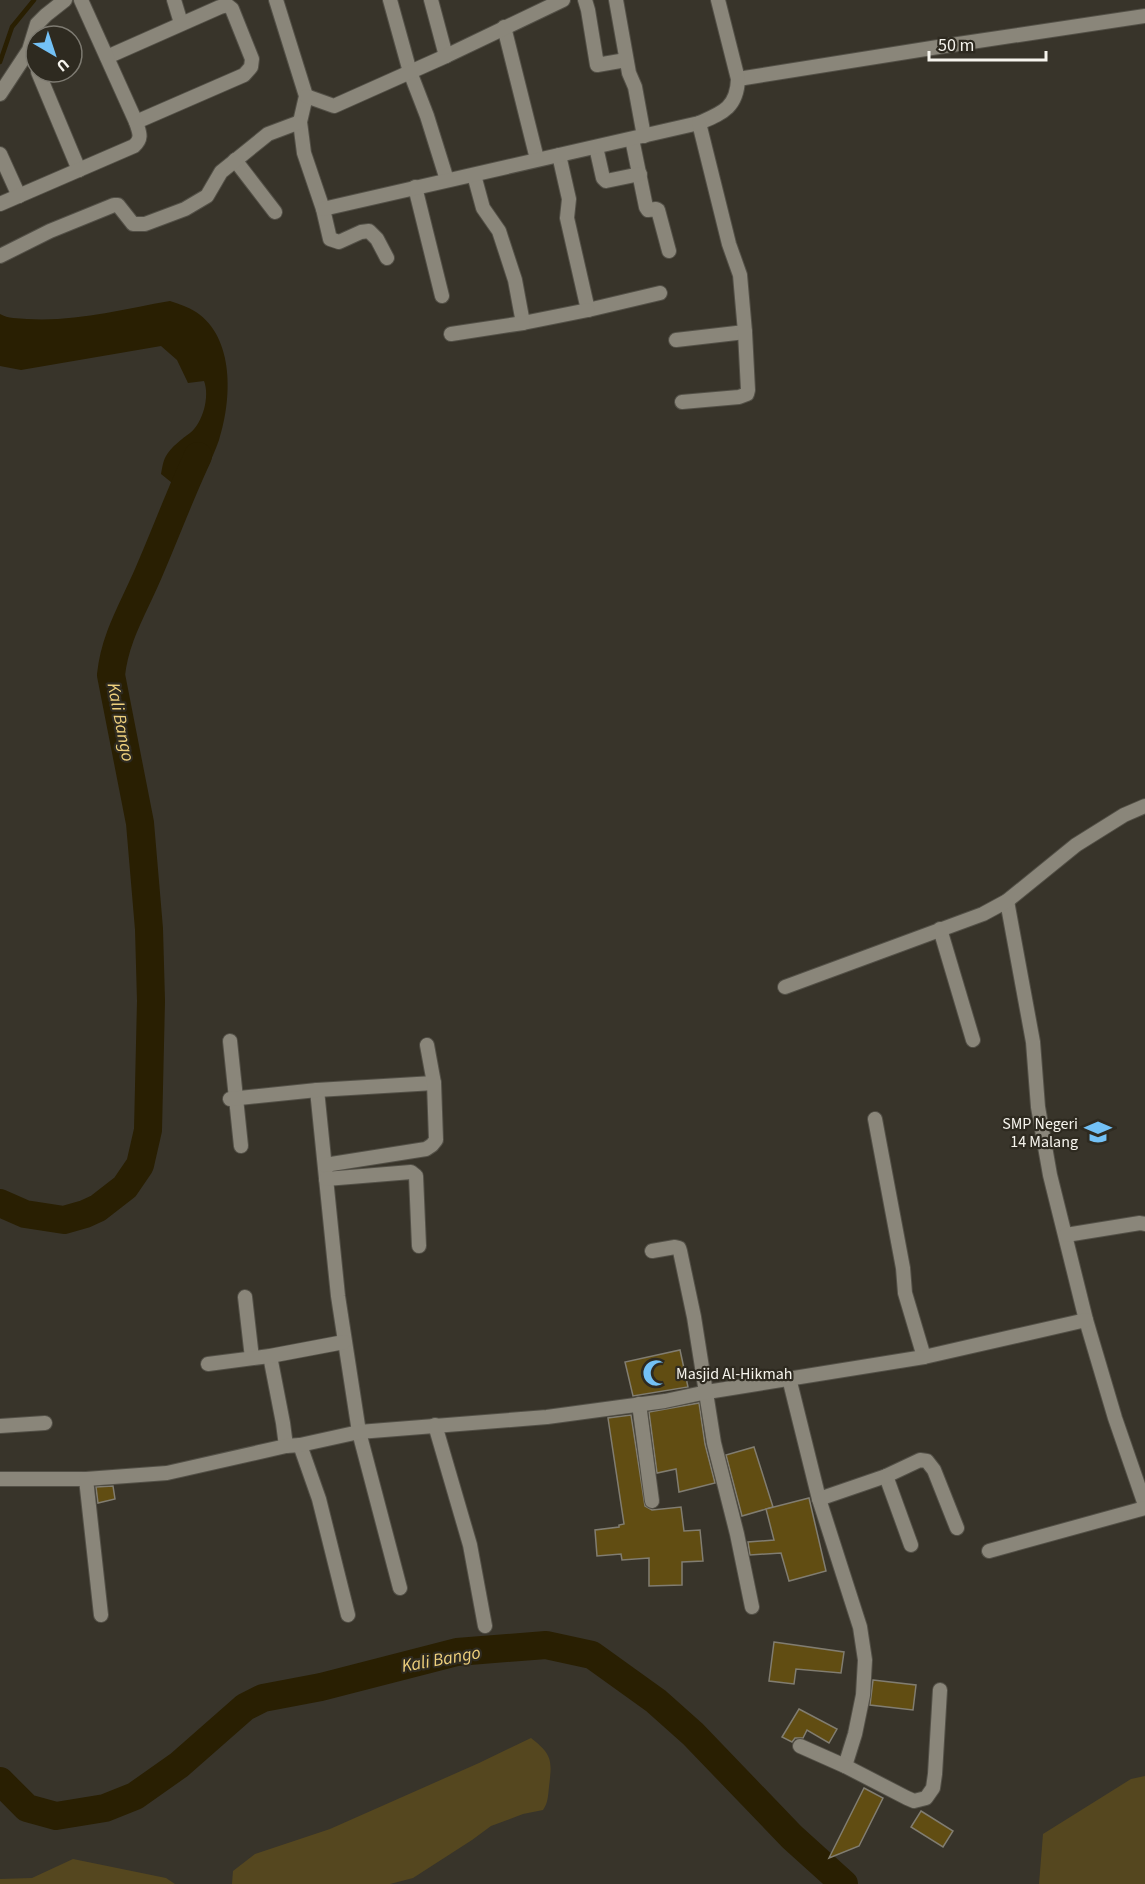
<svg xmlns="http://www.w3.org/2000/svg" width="1145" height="1884" viewBox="0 0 1145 1884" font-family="'Source Sans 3',sans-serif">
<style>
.green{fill:#55471f}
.water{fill:#291f02}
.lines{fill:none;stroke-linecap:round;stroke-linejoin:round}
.stream{stroke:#291f02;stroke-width:4.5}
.river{stroke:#291f02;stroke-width:28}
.building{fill:#614d12;stroke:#817d71;stroke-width:1.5}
.street-casing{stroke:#535047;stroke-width:16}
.street{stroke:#8a867a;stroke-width:14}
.labels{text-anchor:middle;stroke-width:4.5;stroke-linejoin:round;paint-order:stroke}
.poi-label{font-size:16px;fill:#f6f4ed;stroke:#2e2a20;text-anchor:end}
.water-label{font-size:18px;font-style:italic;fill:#efd07c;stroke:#2e2a20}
</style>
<rect width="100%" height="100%" fill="#38342a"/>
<g class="green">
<path d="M531,1738C553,1755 552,1761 549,1787C548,1796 548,1803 543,1810L523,1814L491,1826L472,1840L413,1878L390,1884H232L233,1871L255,1854L330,1829L479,1763Z"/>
<polygon points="1145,1776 1145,1884 1039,1884 1043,1834 1131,1779"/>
<polygon points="73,1859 166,1878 175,1884 0,1884 0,1879 32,1878"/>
</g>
<path class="water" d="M170,301C179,304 188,307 196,312C235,338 232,400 219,440C212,460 201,480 192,499L161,474C162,469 163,461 166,456C171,447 182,439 190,433C203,423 210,396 204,381L188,383L177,360L161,346L21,370L0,366V314C8,319 18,318 27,319C76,322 123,309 170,301Z"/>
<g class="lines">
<polyline class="stream" points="0,62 12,27 34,0"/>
<g class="river">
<path d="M0,1203L25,1214L64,1220L85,1214L98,1208L125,1187L140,1165L148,1130L151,1001L149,929L140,823L111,675C115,635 136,604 151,567C167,530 181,492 198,456"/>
<polyline points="0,1781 27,1808 56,1816 105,1808 135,1796 179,1765 245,1707 263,1698 321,1687 457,1652 546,1645 592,1655 656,1701 693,1734 792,1837 844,1884"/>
</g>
</g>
<g class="building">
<polygon points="680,1350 688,1387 633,1396 625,1362"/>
<polygon points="699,1403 705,1444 715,1483 679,1492 676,1469 657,1473 649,1412"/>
<polygon points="631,1415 645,1506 652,1510 681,1507 684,1531 700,1530 703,1561 682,1562 682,1585 649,1586 649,1558 622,1560 621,1554 597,1556 595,1530 619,1527 619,1525 624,1524 608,1418"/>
<polygon points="754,1447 773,1507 742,1516 726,1455"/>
<polygon points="113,1486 115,1499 98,1503 96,1487"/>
<polygon points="809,1498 826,1571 789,1581 781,1553 750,1555 748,1542 774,1540 766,1509"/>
<polygon points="774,1642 844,1652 841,1673 796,1669 794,1684 769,1681"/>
<polygon points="873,1680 916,1685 913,1710 870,1705"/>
<polygon points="799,1709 837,1729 829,1743 807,1730 803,1738 795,1738 792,1742 782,1737"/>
<polygon points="864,1788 883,1798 859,1846 829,1858"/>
<polygon points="921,1811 953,1831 943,1847 911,1827"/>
</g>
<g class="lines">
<defs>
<g id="street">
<polyline points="174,0 181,23"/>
<polyline points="276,0 306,96 300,122 304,153 323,209 330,239 339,242 361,232 369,231 377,239 387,258"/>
<polyline points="390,0 410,72 427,116 447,180"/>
<polyline points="431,0 446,56"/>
<polyline points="585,0 588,10 597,65 626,60"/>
<polyline points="616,0 629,73 635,87 644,136"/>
<polyline points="504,27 537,159"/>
<polyline points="107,57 220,7 227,5 232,9 252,59 251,67 244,75 136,122"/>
<polyline points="38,72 79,170"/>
<polyline points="738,79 938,47 1145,16"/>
<polyline points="0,94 29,50 37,24 46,15 65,0"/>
<polyline points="306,96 334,106 446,56 563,0"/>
<polyline points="632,139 646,207 648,210 656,209 658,210 669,251"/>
<polyline points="596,147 603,178 606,181 640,174"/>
<polyline points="0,154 19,196"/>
<polyline points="559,155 569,199 567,218 588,310 660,293"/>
<polyline points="235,160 275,212"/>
<polyline points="474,175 483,208 499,231 515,280 523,323 588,310"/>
<polyline points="415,187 442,296"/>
<path d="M0,204L134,146C143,138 139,132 136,122L81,0"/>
<path d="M323,209L699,123C722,113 737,108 738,79L718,0"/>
<polyline points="0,256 50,231 114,205 118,205 133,224 145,224 185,209 207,196 221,172 268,134 300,122"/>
<polyline points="451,334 523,323"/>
<polyline points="676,340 745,332"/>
<polyline points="682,402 739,397 747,394 748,390 745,332 740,275 729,244 699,123"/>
<polyline points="1007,901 1033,1042 1038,1107 1050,1175 1086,1320 1115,1418 1145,1505"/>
<polyline points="940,929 973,1040"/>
<polyline points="785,987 983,914 1007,901 1076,845 1124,815 1145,806"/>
<polyline points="230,1041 241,1146"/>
<polyline points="317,1090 338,1296 359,1432 400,1588"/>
<polyline points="230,1099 317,1090 434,1083"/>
<polyline points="875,1119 903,1268 905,1293 924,1357"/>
<polyline points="325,1165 426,1149 432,1145 436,1140 434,1083 427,1045"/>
<polyline points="326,1179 411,1172 416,1176 419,1246"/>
<polyline points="1066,1235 1140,1223 1145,1224"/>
<polyline points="652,1251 675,1247 679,1248 680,1251 694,1317 714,1443 737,1534 752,1607"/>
<polyline points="245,1297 252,1358"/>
<polyline points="270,1356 283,1423 286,1446"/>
<polyline points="208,1364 270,1356 344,1342"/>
<polyline points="789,1378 819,1499 860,1627 865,1660 863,1695 855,1734 845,1766"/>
<polyline points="639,1404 652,1501"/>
<polyline points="435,1425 470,1545 485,1626"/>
<polyline points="0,1426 45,1423"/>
<polyline points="300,1445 319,1499 348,1615"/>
<polyline points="886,1476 911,1545"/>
<polyline points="0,1479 86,1479 167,1473 286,1446 300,1445 359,1432 547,1417 665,1401 707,1392 924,1357 1086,1320"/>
<polyline points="86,1479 101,1615"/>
<polyline points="819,1499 886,1476 920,1460 927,1461 934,1470 957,1528"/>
<polyline points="989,1551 1145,1508"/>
<polyline points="800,1746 845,1766 907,1798 914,1801 926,1798 933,1788 935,1774 940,1690"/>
</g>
</defs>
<use href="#street" class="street-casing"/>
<use href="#street" class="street"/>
</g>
<defs>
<symbol id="school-bare" viewBox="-9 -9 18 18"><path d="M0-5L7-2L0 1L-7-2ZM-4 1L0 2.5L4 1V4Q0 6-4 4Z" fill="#73c1f6" stroke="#2e2a20" stroke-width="2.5" paint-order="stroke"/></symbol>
<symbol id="mosque-bare" viewBox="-9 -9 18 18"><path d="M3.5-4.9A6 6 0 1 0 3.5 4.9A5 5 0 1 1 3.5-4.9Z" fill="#73c1f6" stroke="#2e2a20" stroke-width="2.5" paint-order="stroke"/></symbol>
</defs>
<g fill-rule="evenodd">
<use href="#school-bare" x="1079" y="1113" width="38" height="38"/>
<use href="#mosque-bare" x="637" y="1354" width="38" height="38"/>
</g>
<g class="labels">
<g class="poi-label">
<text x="1078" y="1129">SMP Negeri<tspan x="1078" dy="18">14 Malang</tspan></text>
<text x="676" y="1379" text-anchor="start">Masjid Al-Hikmah</text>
</g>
<g class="water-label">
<text transform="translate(121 722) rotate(79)" y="6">Kali Bango</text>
<text transform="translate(441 1659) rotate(-10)" y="6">Kali Bango</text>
</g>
</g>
<g transform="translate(54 54) rotate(141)"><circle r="28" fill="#2e2a20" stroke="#7e7b72" stroke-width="1.5"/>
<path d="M0-4.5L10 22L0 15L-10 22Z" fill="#73c1f6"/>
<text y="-9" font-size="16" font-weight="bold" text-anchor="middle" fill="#f6f4ed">U</text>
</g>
<path d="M929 51v9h117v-9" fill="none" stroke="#f6f4ed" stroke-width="3"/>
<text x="938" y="51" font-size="18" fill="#f6f4ed" stroke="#2e2a20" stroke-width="4.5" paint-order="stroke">50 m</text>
</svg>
